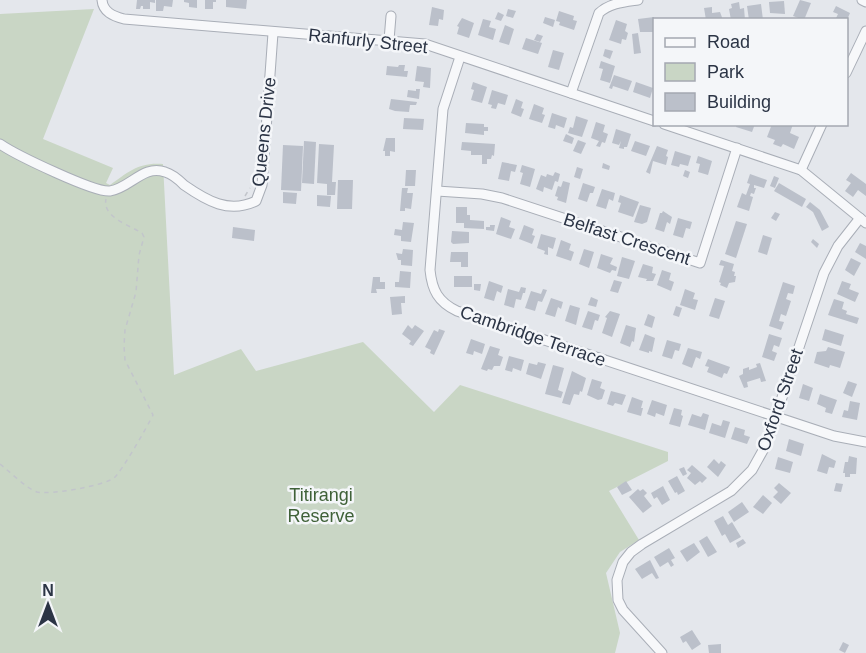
<svg xmlns="http://www.w3.org/2000/svg" width="866" height="653" viewBox="0 0 866 653" font-family="Helvetica,sans-serif">
<style>
.green{fill:#c9d6c5}
.building{fill:#bbc0ca}
.lines{fill:none;stroke-linecap:round;stroke-linejoin:round}
.minor-casing{stroke:#a9aeb7;stroke-width:11}
.path{stroke:#c2c5cb;stroke-width:1.5;stroke-dasharray:4.5 4.5;stroke-linecap:butt}
.minor{stroke:#f7f8fa;stroke-width:9}
.labels{text-anchor:middle;stroke-width:5;stroke-linejoin:round;paint-order:stroke}
.street-label{font-size:18px;fill:#2b3445;stroke:#f4f6f9}
.park-label{font-size:18px;fill:#3f6138;stroke:#f4f6f9}
</style>
<rect width="100%" height="100%" fill="#e4e7ec"/>
<path class="green" d="M94,9L43,139L113,168L106,183L110,185C128,172 139,162 163,164L174,375L241,349L256,371L363,342L434,412L460,385L668,452V461L609,491L639,540L620,552L606,573L620,633L615,653H0V14Z"/>
<g class="building">
<polygon points="137,0 155,0 155,3 150,2 150,9 143,9 143,6 141,6 140,9 136,9"/>
<polygon points="156,0 173,0 172,7 164,6 163,11 156,11"/>
<polygon points="184,0 197,0 197,8 189,7 189,3 184,2"/>
<polygon points="205,0 216,0 216,2 213,2 213,9 205,9"/>
<polygon points="226,0 247,0 246,9 226,7"/>
<polygon points="800,0 811,3 804,20 793,16"/>
<polygon points="784,1 785,14 770,13 769,2"/>
<polygon points="739,2 740,9 744,8 745,20 731,20 729,9 732,8 731,4"/>
<polygon points="761,4 763,20 749,20 747,6"/>
<polygon points="836,6 850,13 847,20 835,20 838,14 833,12"/>
<polygon points="432,7 444,10 443,20 439,19 438,26 429,25"/>
<polygon points="712,7 712,13 720,12 723,20 706,20 704,8"/>
<polygon points="508,9 516,11 513,18 506,16"/>
<polygon points="559,11 574,16 573,20 577,21 574,30 559,25 560,22 556,21"/>
<polygon points="498,12 504,15 501,21 495,19"/>
<polygon points="545,17 555,20 553,27 543,23"/>
<polygon points="654,17 654,32 640,32 638,19"/>
<polygon points="462,18 474,23 469,38 457,34 459,27 457,26"/>
<polygon points="483,19 491,21 489,27 496,29 493,40 478,35"/>
<polygon points="616,20 627,24 625,31 628,33 626,40 622,39 621,44 609,40"/>
<polygon points="505,25 514,29 509,45 499,42"/>
<polygon points="638,33 641,53 634,54 632,34"/>
<polygon points="537,34 543,36 540,42 534,40"/>
<polygon points="526,38 542,43 538,54 522,49"/>
<polygon points="605,49 613,51 610,59 603,56"/>
<polygon points="553,50 564,53 559,70 548,67"/>
<polygon points="601,61 615,66 610,83 600,80 603,69 599,68"/>
<polygon points="399,65 405,65 404,71 408,71 407,77 386,75 387,66 398,67"/>
<polygon points="417,66 431,68 430,88 423,87 424,82 415,81"/>
<polygon points="614,75 632,81 628,91 613,86 612,89 609,88"/>
<polygon points="473,82 487,87 482,103 471,100 474,90 471,89"/>
<polygon points="636,82 653,88 650,98 633,92"/>
<polygon points="416,89 420,89 419,99 407,97 408,90 416,91"/>
<polygon points="492,90 508,95 505,105 498,103 496,109 491,108 492,105 488,104"/>
<polygon points="391,99 417,102 416,105 410,105 409,112 395,111 389,109"/>
<polygon points="516,99 523,102 521,108 524,109 521,117 511,113"/>
<polygon points="534,104 544,108 542,114 545,115 542,123 529,119"/>
<polygon points="552,113 567,118 564,128 556,125 555,129 548,127"/>
<polygon points="576,116 588,120 582,137 568,133 570,127 573,128"/>
<polygon points="404,118 424,119 423,130 403,129"/>
<polygon points="596,122 605,125 603,132 608,134 605,143 602,142 600,147 596,146 599,141 591,138"/>
<polygon points="466,123 484,124 484,127 488,127 488,131 484,131 484,135 465,133"/>
<polygon points="737,124 755,124 752,132 736,127"/>
<polygon points="772,124 793,124 790,133 799,137 794,149 783,144 781,147 773,144 775,140 767,137"/>
<polygon points="616,129 631,134 627,147 624,147 624,149 619,148 621,141 619,145 612,143"/>
<polygon points="566,134 574,138 572,144 563,141"/>
<polygon points="386,138 395,138 395,152 390,151 390,156 385,156 385,151 383,151"/>
<polygon points="578,140 586,143 581,154 573,151"/>
<polygon points="304,141 316,142 314,184 302,183"/>
<polygon points="635,141 650,146 646,156 631,151"/>
<polygon points="462,142 495,144 494,156 492,155 491,159 487,159 487,164 482,164 482,155 471,155 471,151 461,150"/>
<polygon points="319,144 334,145 332,182 336,182 335,195 327,195 327,184 317,183"/>
<polygon points="283,145 303,146 301,191 281,190"/>
<polygon points="657,146 668,150 666,156 668,157 666,165 653,161 650,174 646,172"/>
<polygon points="675,151 691,156 688,166 680,164 679,167 671,165"/>
<polygon points="698,156 712,161 708,175 698,172 700,164 696,163"/>
<polygon points="502,162 517,165 515,172 511,171 509,181 498,179"/>
<polygon points="603,163 610,166 609,170 602,168"/>
<polygon points="522,165 535,169 530,187 520,184 523,173 520,172"/>
<polygon points="577,167 583,169 580,179 574,177"/>
<polygon points="406,170 416,170 415,186 405,186"/>
<polygon points="685,170 690,172 688,178 683,176"/>
<polygon points="555,172 560,174 558,182 555,181 552,190 544,187 543,192 536,189 541,175 546,177 547,174 553,176"/>
<polygon points="851,173 866,184 866,196 858,190 853,197 845,191 851,183 846,180"/>
<polygon points="750,174 767,180 764,188 754,185 754,188 756,188 754,194 751,193 750,196 753,197 749,211 737,207 742,193 746,195 750,184 747,183"/>
<polygon points="774,176 779,178 775,188 770,186"/>
<polygon points="338,180 353,180 352,209 337,209"/>
<polygon points="563,181 570,183 566,203 557,200 558,197 555,196 558,186 561,187"/>
<polygon points="583,183 595,187 593,193 590,193 587,202 578,199"/>
<polygon points="779,183 806,199 802,207 774,191"/>
<polygon points="402,188 408,188 407,193 413,193 411,209 405,208 405,211 400,211"/>
<polygon points="602,189 615,193 613,201 609,199 606,209 596,206"/>
<polygon points="283,192 297,193 296,204 283,203"/>
<polygon points="317,195 331,196 330,207 317,206"/>
<polygon points="620,195 639,202 633,217 618,212 621,203 618,202"/>
<polygon points="810,202 820,210 829,227 822,231 813,212 806,207"/>
<polygon points="640,205 651,208 647,222 642,224 634,222"/>
<polygon points="456,207 467,207 467,215 470,215 470,220 484,221 484,229 464,228 464,223 456,223"/>
<polygon points="663,211 672,217 670,224 667,222 664,232 655,229 660,213 662,213"/>
<polygon points="775,212 780,214 776,221 771,218"/>
<polygon points="501,217 511,221 509,227 515,229 511,239 496,234"/>
<polygon points="678,218 692,222 690,229 686,228 683,238 673,235"/>
<polygon points="736,221 747,224 736,258 725,254"/>
<polygon points="403,222 414,223 411,242 401,241 401,236 394,235 395,229 402,230"/>
<polygon points="490,225 495,225 494,231 486,230 486,227 490,227"/>
<polygon points="524,225 534,229 532,235 535,236 532,244 519,239"/>
<polygon points="233,227 255,230 254,241 232,238"/>
<polygon points="452,231 469,232 469,243 453,244 451,242"/>
<polygon points="541,234 556,238 553,249 548,247 548,255 544,254 545,251 537,248"/>
<polygon points="763,235 772,238 767,255 758,252"/>
<polygon points="813,239 819,244 817,248 811,242"/>
<polygon points="561,240 571,244 569,250 574,252 571,261 556,256"/>
<polygon points="860,243 866,246 866,259 855,252"/>
<polygon points="403,249 413,250 412,266 401,265 401,260 398,260 396,253 402,254"/>
<polygon points="584,249 594,252 589,268 579,264"/>
<polygon points="451,252 468,252 468,267 461,267 461,262 450,262"/>
<polygon points="601,254 613,258 610,264 617,267 616,271 612,270 610,273 597,268"/>
<polygon points="622,257 635,261 629,279 617,276"/>
<polygon points="851,258 861,263 854,276 845,270"/>
<polygon points="721,260 734,264 732,271 735,272 734,276 736,276 735,282 729,283 727,288 720,285 721,283 719,282 724,266 719,265"/>
<polygon points="643,264 653,267 652,273 656,274 653,281 646,281 647,279 638,277"/>
<polygon points="662,270 671,273 669,280 674,282 671,291 657,285"/>
<polygon points="400,271 411,272 410,288 395,287 395,282 399,282"/>
<rect x="454" y="276" width="18" height="11"/>
<polygon points="373,277 380,277 380,282 385,282 385,289 376,289 377,293 371,293"/>
<polygon points="614,280 622,282 618,293 610,291"/>
<polygon points="489,281 503,286 501,293 497,291 494,301 484,298"/>
<polygon points="842,281 851,284 849,289 859,293 855,302 837,294"/>
<polygon points="783,282 795,286 793,294 788,293 786,299 791,301 786,316 781,314 779,321 784,322 781,330 769,326"/>
<polygon points="474,284 481,284 480,291 474,290"/>
<polygon points="521,287 526,288 525,293 523,293 521,300 516,299 514,308 504,305 508,289 519,292"/>
<polygon points="543,289 547,290 545,295 542,302 538,301 535,311 525,308 531,291 541,294"/>
<polygon points="685,289 695,293 693,299 698,300 695,310 680,305"/>
<polygon points="405,296 405,303 401,303 402,314 392,315 390,297"/>
<polygon points="591,297 598,300 596,307 588,305"/>
<polygon points="551,298 563,302 561,309 558,307 555,317 545,314"/>
<polygon points="715,298 725,301 719,319 709,316"/>
<polygon points="834,299 844,302 842,309 847,311 846,314 859,318 857,324 828,315"/>
<polygon points="570,305 580,308 576,325 565,321"/>
<polygon points="676,306 682,308 679,317 673,315"/>
<polygon points="588,311 600,315 598,321 595,320 592,330 582,327"/>
<polygon points="610,311 620,314 612,337 602,333 607,318 605,317"/>
<polygon points="648,314 655,317 652,328 644,325"/>
<polygon points="408,325 412,329 415,325 424,331 413,346 409,344 411,341 402,334"/>
<polygon points="626,325 636,328 634,342 632,341 630,347 620,343"/>
<polygon points="439,329 445,331 434,355 430,353 431,350 425,347 434,330 438,332"/>
<polygon points="825,329 844,335 841,346 822,340"/>
<polygon points="645,334 655,338 652,352 649,351 649,353 639,350"/>
<polygon points="769,334 782,338 779,347 774,345 772,351 777,353 774,361 762,357"/>
<polygon points="471,339 485,344 482,354 474,351 473,355 466,353"/>
<polygon points="667,340 681,344 679,351 675,350 672,359 662,356"/>
<polygon points="490,346 500,349 498,355 503,357 500,366 494,366 492,370 488,369 487,371 481,369"/>
<polygon points="828,347 845,352 840,368 830,365 829,368 814,363 817,352 826,351"/>
<polygon points="688,348 702,352 700,359 696,357 692,368 682,364"/>
<polygon points="509,356 524,360 521,371 513,368 512,372 505,370"/>
<polygon points="708,359 730,367 727,374 724,373 722,378 707,372 709,367 705,366"/>
<polygon points="538,362 546,364 541,379 526,374 529,363 537,365"/>
<polygon points="760,363 766,381 761,382 760,378 747,382 748,387 744,388 739,376 743,374 743,369 749,367 749,370 757,367 756,364"/>
<polygon points="553,365 564,368 558,390 563,392 561,398 545,394"/>
<polygon points="572,371 586,378 582,392 580,391 579,395 574,394 570,405 562,403"/>
<polygon points="592,379 602,382 600,388 605,390 602,399 598,400 587,395"/>
<polygon points="848,381 857,384 852,397 843,393"/>
<polygon points="803,384 813,388 809,401 799,398"/>
<polygon points="611,391 626,395 622,405 615,403 613,406 607,404"/>
<polygon points="820,394 837,400 832,414 825,412 826,408 817,404"/>
<polygon points="632,397 643,401 641,408 643,408 641,416 627,412"/>
<polygon points="652,400 667,405 664,416 656,413 655,417 647,414"/>
<polygon points="850,401 860,403 857,420 842,417 844,410 848,411"/>
<polygon points="674,408 682,410 681,415 683,416 680,427 669,424"/>
<polygon points="703,413 709,415 705,430 688,425 692,414 701,417"/>
<polygon points="723,420 730,422 725,438 709,433 712,423 721,426"/>
<polygon points="735,427 745,430 744,435 750,437 747,444 731,439"/>
<polygon points="789,439 804,444 801,456 786,451"/>
<polygon points="822,454 836,461 834,468 829,467 827,474 817,471"/>
<polygon points="849,456 857,458 856,474 850,474 850,477 845,477 845,473 843,473 845,462 848,462"/>
<polygon points="778,457 793,462 790,473 775,469"/>
<polygon points="714,459 719,464 721,461 726,465 718,477 707,467"/>
<polygon points="692,465 707,478 702,483 700,481 695,485 687,478 691,473 687,470"/>
<polygon points="684,467 687,474 683,476 679,469"/>
<polygon points="677,476 685,491 678,495 677,492 675,493 668,481"/>
<polygon points="626,481 632,490 622,495 617,487"/>
<polygon points="779,483 791,493 781,504 773,497 778,492 774,488"/>
<polygon points="836,483 843,484 841,492 834,491"/>
<polygon points="663,486 670,500 662,505 657,497 654,499 651,493"/>
<polygon points="638,489 640,491 643,489 647,493 644,496 652,506 643,513 629,497"/>
<polygon points="763,495 772,503 763,514 753,507"/>
<polygon points="742,502 749,512 734,522 728,512"/>
<polygon points="723,516 728,525 732,522 741,537 730,543 725,534 722,536 714,521"/>
<polygon points="707,536 717,552 708,557 699,541"/>
<polygon points="743,539 746,543 738,548 736,543"/>
<polygon points="694,543 700,552 687,562 680,551"/>
<polygon points="669,548 675,558 671,560 674,565 671,567 668,562 660,567 654,557"/>
<polygon points="650,560 659,578 656,579 652,573 642,579 635,569"/>
<polygon points="692,630 701,644 692,650 686,641 683,643 680,637"/>
<polygon points="843,642 849,645 845,653 839,650"/>
<polygon points="721,644 721,653 709,653 708,645"/>
</g>
<g class="lines">
<defs>
<g id="minor">
<path d="M102,0C103,12 113,16 124,19L425,44L654,121"/>
<polyline points="862,0 866,2"/>
<polyline points="389,40 391,16"/>
<path d="M460,57L443,109L430,270C432,290 438,302 457,311L834,436L866,442"/>
<polyline points="846,73 866,31"/>
<path d="M571,93L599,13C610,3 624,2 638,0"/>
<polyline points="664,124 801,170 866,223"/>
<path d="M0,144C16,155 95,193 110,191C130,188 144,164 165,172C172,174 179,180 184,185C207,201 229,214 256,201L262,185L273,33"/>
<polyline points="801,170 822,124"/>
<polyline points="437,191 482,194 502,198 700,263 737,148"/>
<polyline points="662,653 623,610 618,600 617,580 623,562 631,552 642,544 731,491 752,470 766,445 824,273 838,246 860,218"/>
</g>
</defs>
<use href="#minor" class="minor-casing"/>
<g class="path">
<polyline points="245,196 250,188"/>
<path d="M0,464C9,471 27,489 37,492C50,495 103,486 114,478C122,471 147,427 153,415L125,360L124,346L125,330L136,292L139,255L144,237L142,233C129,225 102,217 106,199"/>
</g>
<use href="#minor" class="minor"/>
</g>
<g class="labels">
<g class="street-label">
<text transform="translate(368 41) rotate(6)" y="6">Ranfurly Street</text>
<text transform="translate(264 132) rotate(-84)" y="6">Queens Drive</text>
<text transform="translate(627 239) rotate(18)" y="6">Belfast Crescent</text>
<text transform="translate(533 336) rotate(19)" y="6">Cambridge Terrace</text>
<text transform="translate(780 400) rotate(-71)" y="6">Oxford Street</text>
</g>
<g class="park-label">
<text x="321" y="501">Titirangi<tspan x="321" dy="21">Reserve</tspan></text>
</g>
</g>
<rect x="653" y="18" width="195" height="108" fill="#f4f6f9" stroke="#a4a8b1" stroke-width="1.5"/>
<rect x="665" y="38" width="30" height="9" fill="#f7f8fa" stroke="#a4a8b1" stroke-width="1.5"/>
<text x="707" y="48" font-size="18" fill="#2b3445">Road</text>
<rect x="665" y="63" width="30" height="18" fill="#c9d6c5" stroke="#a4a8b1" stroke-width="1.5"/>
<text x="707" y="78" font-size="18" fill="#2b3445">Park</text>
<rect x="665" y="93" width="30" height="18" fill="#bbc0ca" stroke="#a4a8b1" stroke-width="1.5"/>
<text x="707" y="108" font-size="18" fill="#2b3445">Building</text>
<g transform="translate(48 605)" stroke="#f4f6f9" stroke-width="4.5" paint-order="stroke">
<path d="M0-4.5L10 22L0 15L-10 22Z" fill="#2b3445"/>
<text y="-9" font-size="16" font-weight="bold" text-anchor="middle" fill="#2b3445">N</text>
</g>
</svg>
